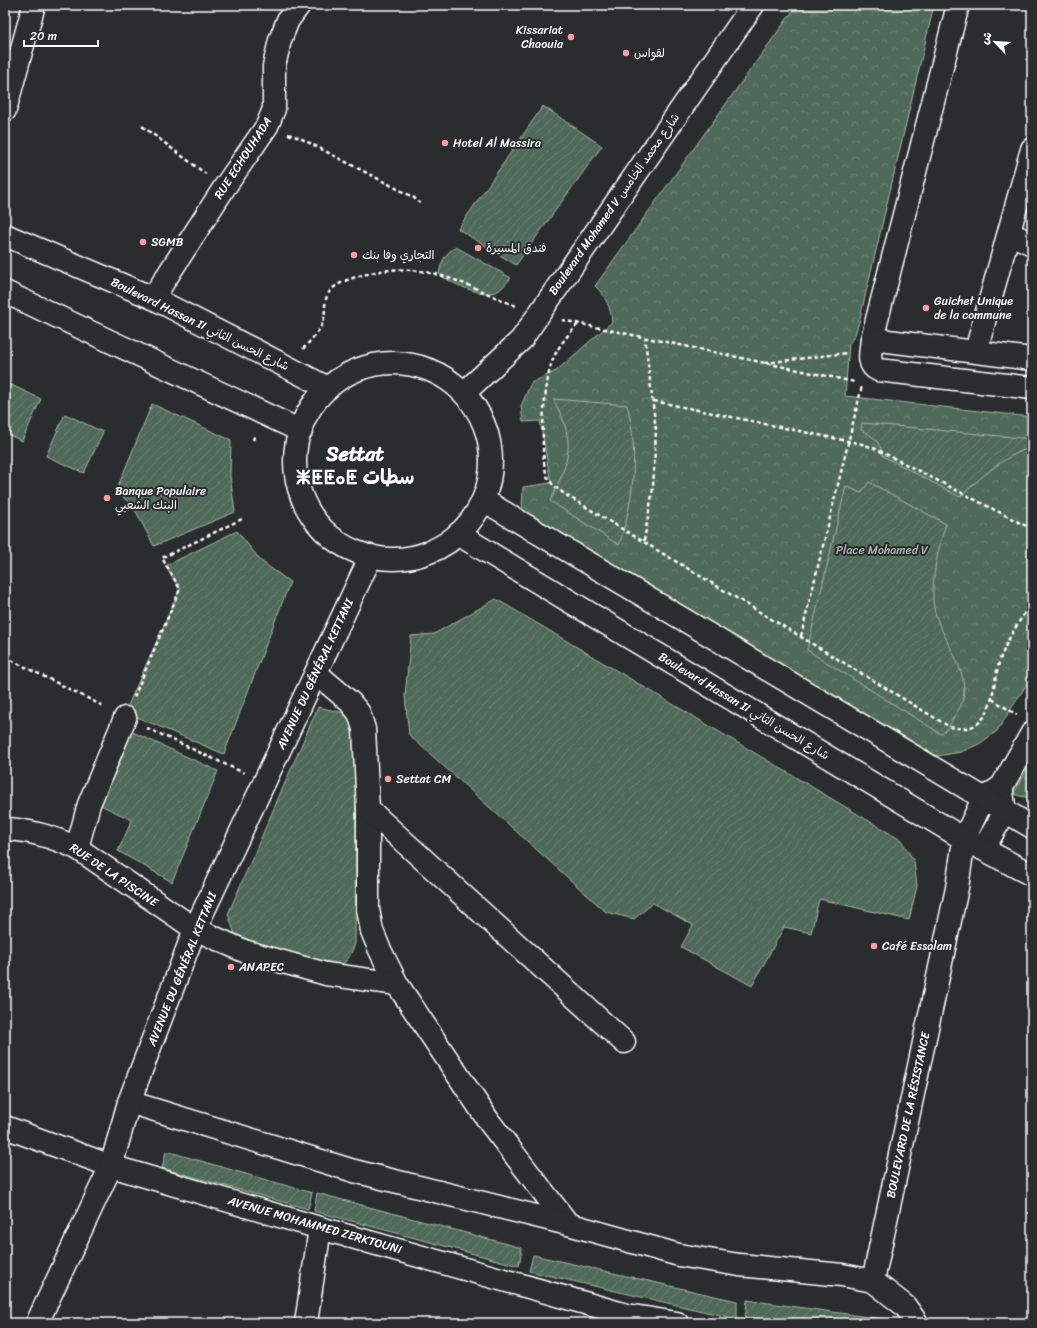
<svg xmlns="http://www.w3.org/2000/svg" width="1037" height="1328" viewBox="0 0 1037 1328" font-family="Sriracha,'Playpen Sans Arabic','Noto Sans Tifinagh',sans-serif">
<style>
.park{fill:url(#park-crowns);stroke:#a8b5ac}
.garden{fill:url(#garden-furrows);stroke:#a8b5ac}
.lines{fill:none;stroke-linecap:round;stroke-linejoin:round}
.minor-casing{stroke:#fff;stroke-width:25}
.tertiary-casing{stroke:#fff;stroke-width:25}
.secondary-casing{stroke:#fff;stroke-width:25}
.primary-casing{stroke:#fff;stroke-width:25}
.path{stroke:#fff;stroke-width:2.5;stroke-dasharray:4 3;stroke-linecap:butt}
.minor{stroke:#2a2d2e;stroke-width:22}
.tertiary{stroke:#2a2d2e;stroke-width:22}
.secondary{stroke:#2a2d2e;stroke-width:22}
.primary{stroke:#2a2d2e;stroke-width:22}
.poi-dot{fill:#ff9aa2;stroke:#2a2d2e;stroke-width:1.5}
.labels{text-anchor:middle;stroke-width:4;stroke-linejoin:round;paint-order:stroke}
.poi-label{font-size:12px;fill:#fff;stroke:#2a2d2e;text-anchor:start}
.street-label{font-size:12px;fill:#fff;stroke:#2a2d2e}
.park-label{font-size:12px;fill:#a8b5ac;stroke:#2a2d2e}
.town-label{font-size:20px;font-weight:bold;fill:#fff;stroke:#2a2d2e}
</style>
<defs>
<pattern id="park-crowns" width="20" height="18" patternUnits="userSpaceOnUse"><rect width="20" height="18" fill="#506b5a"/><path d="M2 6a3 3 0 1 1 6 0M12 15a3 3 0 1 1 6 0" fill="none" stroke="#6a8173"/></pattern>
<pattern id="garden-furrows" width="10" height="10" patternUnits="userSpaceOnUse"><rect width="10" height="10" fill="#506b5a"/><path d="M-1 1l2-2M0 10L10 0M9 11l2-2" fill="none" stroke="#6a8173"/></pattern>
</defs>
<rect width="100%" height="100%" fill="#2a2d2e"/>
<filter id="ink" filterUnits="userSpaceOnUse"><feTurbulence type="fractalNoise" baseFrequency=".025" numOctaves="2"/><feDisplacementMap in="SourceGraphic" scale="8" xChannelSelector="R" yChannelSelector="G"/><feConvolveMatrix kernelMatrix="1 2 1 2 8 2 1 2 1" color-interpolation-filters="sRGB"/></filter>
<g filter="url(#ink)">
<g class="park">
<path d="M797,5H934L859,322L855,335L849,344L845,396L1032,417V676L997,731L979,744L961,752L937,756L522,512L523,487L551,483L540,421L523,422L521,406L531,383L556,371L612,322C611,308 605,295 595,286Z"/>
<polygon points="1032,760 1032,799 1013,794"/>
</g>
<g class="garden">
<polygon points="543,106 602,146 516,265 458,229"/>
<path d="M456,247L511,278C507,282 503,288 498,291C484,299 450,283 439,274C441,262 445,253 456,247Z"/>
<polygon points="5,382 41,399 22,441 5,433"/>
<path d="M553,399L627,405C639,451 634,500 619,545L550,501C561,479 573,455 566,430C564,419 558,409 553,399Z"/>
<polygon points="152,404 231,440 230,476 235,512 154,546 133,506 116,491"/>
<polygon points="65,414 103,432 84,473 46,456"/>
<path d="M862,423L1032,439V447C1004,456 981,477 960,497L883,456C880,442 874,436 861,430Z"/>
<path d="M869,482L946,524C938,548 932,575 933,601C935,633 970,665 963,699C962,704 958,711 955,715C951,722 948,730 941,734L807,650L846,486L861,493Z"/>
<polygon points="237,531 261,561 290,582 224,754 125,712 180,589 165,566"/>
<polygon points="496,599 901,840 914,861 917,886 909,920 819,899 811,933 784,927 752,986 681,947 693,925 653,903 634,919 606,912 409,735 405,696 411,636 434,634"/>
<path d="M318,707L357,716L355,944C348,960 347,966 328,966L237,940L228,914Z"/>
<polygon points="126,729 218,771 172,882 118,851 132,820 92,801"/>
<polygon points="166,1151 312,1193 308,1209 162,1168"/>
<polygon points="317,1193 522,1248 519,1266 314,1211"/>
<polygon points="533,1255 737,1301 737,1319 529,1271"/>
<polygon points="747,1300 897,1321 897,1323 745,1322"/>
</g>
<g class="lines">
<defs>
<g id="minor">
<path d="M958,5L872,339C871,350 866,365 878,370L1032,388"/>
<polyline points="5,110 34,5"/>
<polyline points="1009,233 1032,244"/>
<polyline points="872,339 1032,359"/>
<polyline points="978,351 979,340 1032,149"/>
<polyline points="316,673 350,702 359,713 364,729 368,809 368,909 372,931 379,948 397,984 490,1123 568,1224"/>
<polyline points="368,809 624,1042"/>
<path d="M5,829C31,830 53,837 77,848L195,929L244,951L326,974L397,984"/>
<polyline points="77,848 89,804 125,718"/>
<polyline points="129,1102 354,1171 568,1224 679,1255 739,1265 842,1275 873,1281"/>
<polyline points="5,1127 111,1166 320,1228 627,1315 677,1323"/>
<polyline points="306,1323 320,1228"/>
<polyline points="917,1323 905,1306 873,1281 957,888 964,839"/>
</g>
<g id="tertiary">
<polyline points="153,298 224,188 267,126 274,109 274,66 280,40 288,20 299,5"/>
<polyline points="464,393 521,340 753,5"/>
<polyline points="37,1323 111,1166 129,1102 195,929 371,556"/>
</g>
<g id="secondary">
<polyline points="964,839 983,799 1002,786 1032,733"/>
<polyline points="983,849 1005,812 1002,792"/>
</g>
<g id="primary">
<polyline points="5,235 153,298 328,388"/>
<polyline points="5,292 301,431"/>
<circle cx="393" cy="461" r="98"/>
<polyline points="483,500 1032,827"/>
<polyline points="458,534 964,839 1032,875"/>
</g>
</defs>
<use href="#minor" class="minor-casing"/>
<use href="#tertiary" class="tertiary-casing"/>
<use href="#secondary" class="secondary-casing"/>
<use href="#primary" class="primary-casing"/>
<g class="path">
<polyline points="142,126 206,174"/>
<polyline points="288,134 300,138 413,197 420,203"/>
<polyline points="562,320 855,382"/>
<path d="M578,324C568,335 559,345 553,359C544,380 538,458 548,478C552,485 559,490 566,495L950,727C1000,738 989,680 1003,652C1010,634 1022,618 1032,601"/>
<path d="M303,349C310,341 320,331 323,322C327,311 322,299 331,290C340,281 355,277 367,274C423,259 466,285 516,306"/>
<polyline points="765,363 847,353"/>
<polyline points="654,401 862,444 876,449 1032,529"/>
<polyline points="253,440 255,435"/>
<polyline points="644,541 653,488 656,430 645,339"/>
<polyline points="801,636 862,386"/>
<polyline points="5,657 105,707"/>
<polyline points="134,697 180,589 162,558 242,519"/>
<polyline points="992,699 1017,715"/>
<polyline points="147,728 244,773"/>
</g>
<use href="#minor" class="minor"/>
<use href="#tertiary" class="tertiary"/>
<use href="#secondary" class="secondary"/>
<use href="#primary" class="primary"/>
</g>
</g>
<g class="poi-dot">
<circle cx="571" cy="37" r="4"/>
<circle cx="626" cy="53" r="4"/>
<circle cx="445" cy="143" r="4"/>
<circle cx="143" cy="242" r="4"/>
<circle cx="478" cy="248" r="4"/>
<circle cx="354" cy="255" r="4"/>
<circle cx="926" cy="308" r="4"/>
<circle cx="107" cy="498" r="4"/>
<circle cx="388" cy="779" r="4"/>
<circle cx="874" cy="946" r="4"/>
<circle cx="231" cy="967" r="4"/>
</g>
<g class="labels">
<g class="poi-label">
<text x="563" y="34" text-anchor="end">Kissariat<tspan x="563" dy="14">Chaouia</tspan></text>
<text x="634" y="57">لقواس</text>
<text x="453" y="147">Hotel Al Massira</text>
<text x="151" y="246">SGMB</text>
<text x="486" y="252">فندق المسيرة</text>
<text x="362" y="259">التجاري وفا بنك</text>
<text x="934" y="305">Guichet Unique<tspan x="934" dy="14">de la commune</tspan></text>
<text x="115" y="495">Banque Populaire<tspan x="115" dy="14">البنك الشعبي</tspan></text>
<text x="396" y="783">Settat CM</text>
<text x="882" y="950">Café Essalam</text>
<text x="239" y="971">ANAPEC</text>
</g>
<g class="street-label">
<text transform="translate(243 158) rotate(-57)" y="4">RUE ECHOUHADA</text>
<text transform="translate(614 204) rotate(-55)" y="4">Boulevard Mohamed V شارع محمد الخامس</text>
<text transform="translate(200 324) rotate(26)" y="4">Boulevard Hassan II شارع الحسن الثاني</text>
<text transform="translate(315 674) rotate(-65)" y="4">AVENUE DU GÉNÉRAL KETTANI</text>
<text transform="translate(744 706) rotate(31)" y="4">Boulevard Hassan II شارع الحسن الثاني</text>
<text transform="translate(114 875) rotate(34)" y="4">RUE DE LA PISCINE</text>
<text transform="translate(182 969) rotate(-68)" y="4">AVENUE DU GÉNÉRAL KETTANI</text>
<text transform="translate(908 1115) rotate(-78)" y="4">BOULEVARD DE LA RÉSISTANCE</text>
<text transform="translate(315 1225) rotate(16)" y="4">AVENUE MOHAMMED ZERKTOUNI</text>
</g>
<g class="park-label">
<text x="882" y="554">Place Mohamed V</text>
</g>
<g class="town-label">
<text x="355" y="461">Settat<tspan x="355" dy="23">ⵥⵟⵟⴰⵟ سطات</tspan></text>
</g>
</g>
<rect width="1037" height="1328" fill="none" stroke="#2a2d2e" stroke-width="20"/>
<rect x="10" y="10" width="1017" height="1308" fill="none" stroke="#fff" stroke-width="1.5" filter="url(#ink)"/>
<g transform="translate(995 42) rotate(295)" stroke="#2a2d2e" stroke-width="3" paint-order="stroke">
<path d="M0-3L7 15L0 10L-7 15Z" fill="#ffffff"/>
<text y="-6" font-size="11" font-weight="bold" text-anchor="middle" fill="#ffffff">ش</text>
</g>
<path d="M24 40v6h74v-6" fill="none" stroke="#ffffff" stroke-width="2"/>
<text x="30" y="40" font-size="12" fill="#ffffff" stroke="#2a2d2e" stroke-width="3" paint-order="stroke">20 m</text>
</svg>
